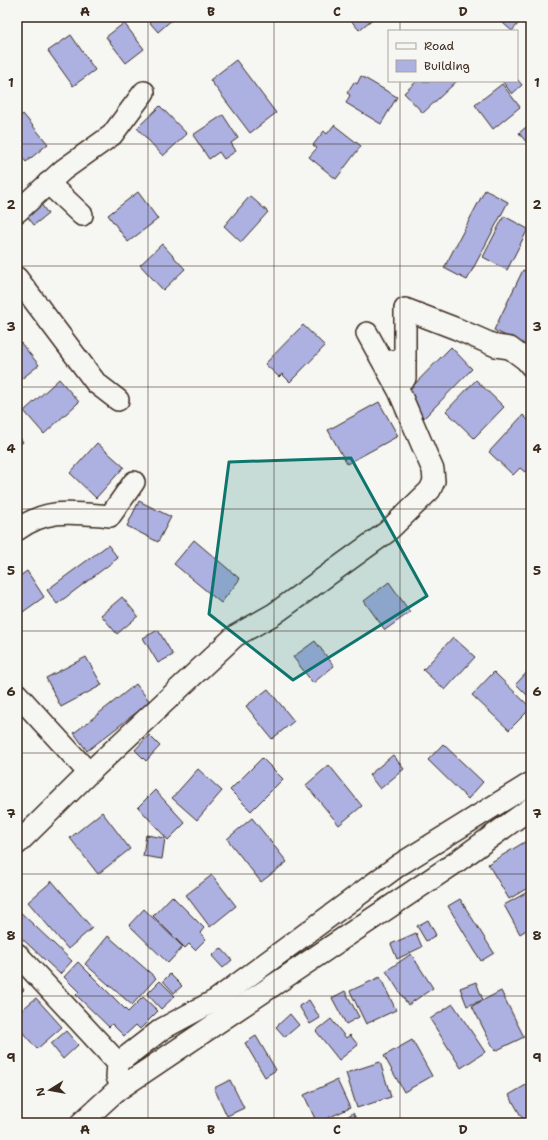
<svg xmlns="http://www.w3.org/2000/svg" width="548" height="1140" viewBox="0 0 548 1140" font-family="'Shantell Sans',sans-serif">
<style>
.building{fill:#acb1e2;stroke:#3b2a1e}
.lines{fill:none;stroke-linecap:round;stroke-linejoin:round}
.street-casing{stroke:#3b2a1e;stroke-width:24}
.street{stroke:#f6f6f2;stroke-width:21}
.marked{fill:#0f766e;fill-opacity:0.2;stroke:#0f766e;stroke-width:3;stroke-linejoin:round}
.grid{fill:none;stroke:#3b2a1e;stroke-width:1;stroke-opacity:0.55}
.neatline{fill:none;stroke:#3b2a1e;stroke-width:1.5}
.grid-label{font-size:13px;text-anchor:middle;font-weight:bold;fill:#3b2a1e}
</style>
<rect width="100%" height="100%" fill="#f6f6f2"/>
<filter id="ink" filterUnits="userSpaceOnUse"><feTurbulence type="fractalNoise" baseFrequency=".025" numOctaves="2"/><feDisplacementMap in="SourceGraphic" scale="8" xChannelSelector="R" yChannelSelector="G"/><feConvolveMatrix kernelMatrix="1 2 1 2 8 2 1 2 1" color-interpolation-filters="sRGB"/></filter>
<g filter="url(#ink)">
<g class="building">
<polygon points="145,17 175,17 158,32"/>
<polygon points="348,17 375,17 359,30"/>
<polygon points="496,17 524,17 512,31"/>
<polygon points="124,23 144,49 126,63 106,37"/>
<polygon points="71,35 95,70 73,86 48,51"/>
<polygon points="236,60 276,113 250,133 210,80"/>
<polygon points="361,76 397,97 381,124 346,103 350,95 347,93 354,82 357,84"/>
<polygon points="517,79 522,85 512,94 502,81 517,81"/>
<polygon points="417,81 457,81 423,113 404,93"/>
<polygon points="502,84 520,107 493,129 475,105"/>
<polygon points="160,106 187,134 163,156 137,128"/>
<polygon points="23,114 48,144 26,162 17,151 17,119"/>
<polygon points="223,115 238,138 231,143 236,151 224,159 219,152 209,159 193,135"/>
<polygon points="531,123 531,148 519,133"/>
<polygon points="334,125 361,146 336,179 309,157 317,148 313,145 324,131 327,134"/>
<polygon points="485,190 508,202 467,280 444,268"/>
<polygon points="138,192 158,219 128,242 108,215"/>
<polygon points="250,196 268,212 241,242 224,226"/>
<polygon points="41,204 48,214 34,225 26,215"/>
<polygon points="504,216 528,229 507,270 483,257"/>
<polygon points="162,244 185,269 163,290 140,265"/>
<polygon points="523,270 531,274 530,348 494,330"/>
<polygon points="303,325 325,346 290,382 282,374 279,377 265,364"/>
<polygon points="20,342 39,365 19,381 17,379 17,345"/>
<polygon points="451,347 472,369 424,418 403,396"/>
<polygon points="59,379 79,402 44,434 24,411"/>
<polygon points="476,380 504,407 474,438 446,411"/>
<polygon points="379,402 398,436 347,464 328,430"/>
<polygon points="523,415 531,423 531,466 525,472 520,468 513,475 489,452"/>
<polygon points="17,434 23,442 17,447"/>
<polygon points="97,443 124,467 96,498 70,473"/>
<polygon points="139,501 171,517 158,542 127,526"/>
<polygon points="194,540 240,579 221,603 174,564"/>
<polygon points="108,545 118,558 57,604 47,590"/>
<polygon points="27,571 44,597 20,614 17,609 17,578"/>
<polygon points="389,582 410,612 385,630 364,601"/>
<polygon points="122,597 138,616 117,634 101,615"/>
<polygon points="158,630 173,655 158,663 143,638"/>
<polygon points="453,637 475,657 445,690 423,670"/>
<polygon points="315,641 334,666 313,683 293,657"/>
<polygon points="86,657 102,685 61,707 46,678"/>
<polygon points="531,668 531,699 516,684"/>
<polygon points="494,672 531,708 509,730 472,695"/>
<polygon points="136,684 150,702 87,751 74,733"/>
<polygon points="268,689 294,721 272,739 246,706"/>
<polygon points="149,735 160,746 146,761 135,750"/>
<polygon points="443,744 483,782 468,799 428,760"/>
<polygon points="393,755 404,769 380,789 369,775"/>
<polygon points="262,758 283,779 251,811 230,790"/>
<polygon points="329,765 362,806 339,825 306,785"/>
<polygon points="198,769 222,791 197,820 172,798"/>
<polygon points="155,790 185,823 168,840 138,807"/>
<polygon points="102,812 130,849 98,874 70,838"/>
<polygon points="252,818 287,862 261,882 227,839"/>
<polygon points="146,835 165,838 162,859 143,856"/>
<polygon points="528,840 531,845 531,875 528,876 531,886 509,899 488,864"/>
<polygon points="212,875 236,906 210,927 186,895"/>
<polygon points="52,881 92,928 68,949 28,902"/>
<polygon points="531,890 531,927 520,934 504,905"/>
<polygon points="172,896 204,928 200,933 206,939 195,950 189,944 185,948 153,916"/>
<polygon points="460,899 494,953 481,961 448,906"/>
<polygon points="17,909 72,961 60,974 17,934"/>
<polygon points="144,909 183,947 168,963 129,925"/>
<polygon points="428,920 436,935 426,941 417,926"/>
<polygon points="416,933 422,947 397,959 391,944"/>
<polygon points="108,936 156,978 132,1005 85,964"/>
<polygon points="221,948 232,960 223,968 212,956"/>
<polygon points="411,954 433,988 408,1005 386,971"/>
<polygon points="78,962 128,1012 143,997 158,1011 140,1029 136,1025 124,1036 112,1024 109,1027 76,995 79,992 64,977"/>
<polygon points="170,974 182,986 174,993 163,981"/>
<polygon points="380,977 396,1010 366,1024 350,991"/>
<polygon points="17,981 24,990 17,995"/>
<polygon points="160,981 175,996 161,1009 147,994"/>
<polygon points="476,982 483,1000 467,1006 460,988"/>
<polygon points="345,991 359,1017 346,1024 332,998"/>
<polygon points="501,991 524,1037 495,1051 472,1006"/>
<polygon points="36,998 62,1027 37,1049 17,1026 17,1014"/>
<polygon points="309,1000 320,1018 310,1024 299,1006"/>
<polygon points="453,1004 485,1052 461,1068 430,1019"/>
<polygon points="290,1014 299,1025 285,1037 276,1027"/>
<polygon points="331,1019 346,1038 350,1035 358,1045 339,1060 316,1031"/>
<polygon points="66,1031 78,1045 63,1059 51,1044"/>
<polygon points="256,1036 276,1070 265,1077 245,1043"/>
<polygon points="412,1040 432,1076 404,1092 384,1056"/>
<polygon points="380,1062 391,1097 357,1108 346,1073"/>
<polygon points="230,1080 244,1108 227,1116 214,1088"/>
<polygon points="337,1080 350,1108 317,1123 304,1095"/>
<polygon points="531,1082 531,1119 525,1123 509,1095"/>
<polygon points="353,1113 359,1123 337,1123"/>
</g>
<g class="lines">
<defs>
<g id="street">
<polyline points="48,183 82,215"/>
<polyline points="17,212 63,170 112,135 144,92"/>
<polyline points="17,278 96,383 118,400"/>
<polyline points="391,361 405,378 405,309 457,329 496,346 510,348 526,360 531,366"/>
<path d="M17,530C47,507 75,513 110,516L134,482"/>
<polyline points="17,694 89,773"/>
<polyline points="17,844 89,773 235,636 274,614 387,532 430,490 434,481 433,470 399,391 367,333"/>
<polyline points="17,954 118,1063 117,1077"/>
<polyline points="118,1063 162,1029 216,1000 399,865 531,783"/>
<polyline points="81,1123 116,1091 455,863 531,808"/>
</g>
</defs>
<use href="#street" class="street-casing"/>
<use href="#street" class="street"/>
</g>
</g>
<path class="marked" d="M351,458L427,596L293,680L209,614L229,462Z"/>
<path class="grid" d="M148,17V1123M274,17V1123M400,17V31M400,81V1123M17,144H531M17,266H531M17,387H531M17,509H531M17,631H531M17,753H531M17,874H531M17,996H531"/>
<rect width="548" height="1140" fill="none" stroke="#f6f6f2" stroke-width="44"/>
<rect x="388" y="30" width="130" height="52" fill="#f6f6f2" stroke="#aba49d"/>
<rect x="396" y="43" width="20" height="6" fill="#f6f6f2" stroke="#aba49d"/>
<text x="424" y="50" font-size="12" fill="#3b2a1e">Road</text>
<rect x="396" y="60" width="20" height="12" fill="#acb1e2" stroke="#aba49d"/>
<text x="424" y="70" font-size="12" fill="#3b2a1e">Building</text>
<g transform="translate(50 1090) rotate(259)" stroke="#f6f6f2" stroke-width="3" paint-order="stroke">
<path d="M0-3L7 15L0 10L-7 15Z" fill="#3b2a1e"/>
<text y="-6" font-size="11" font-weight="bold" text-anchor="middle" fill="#3b2a1e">N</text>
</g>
<rect x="22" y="22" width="504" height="1096" class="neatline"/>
<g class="grid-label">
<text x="85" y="16">A</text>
<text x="211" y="16">B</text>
<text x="337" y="16">C</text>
<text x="463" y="16">D</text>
<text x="11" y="87">1</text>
<text x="537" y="87">1</text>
<text x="11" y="209">2</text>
<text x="537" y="209">2</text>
<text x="11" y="331">3</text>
<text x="537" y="331">3</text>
<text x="11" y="453">4</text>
<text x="537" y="453">4</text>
<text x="11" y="575">5</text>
<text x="537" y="575">5</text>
<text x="11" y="696">6</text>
<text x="537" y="696">6</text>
<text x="11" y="818">7</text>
<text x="537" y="818">7</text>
<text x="11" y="940">8</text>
<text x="537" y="940">8</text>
<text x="11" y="1062">9</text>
<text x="537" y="1062">9</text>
<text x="85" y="1134">A</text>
<text x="211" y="1134">B</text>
<text x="337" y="1134">C</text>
<text x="463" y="1134">D</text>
</g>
</svg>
